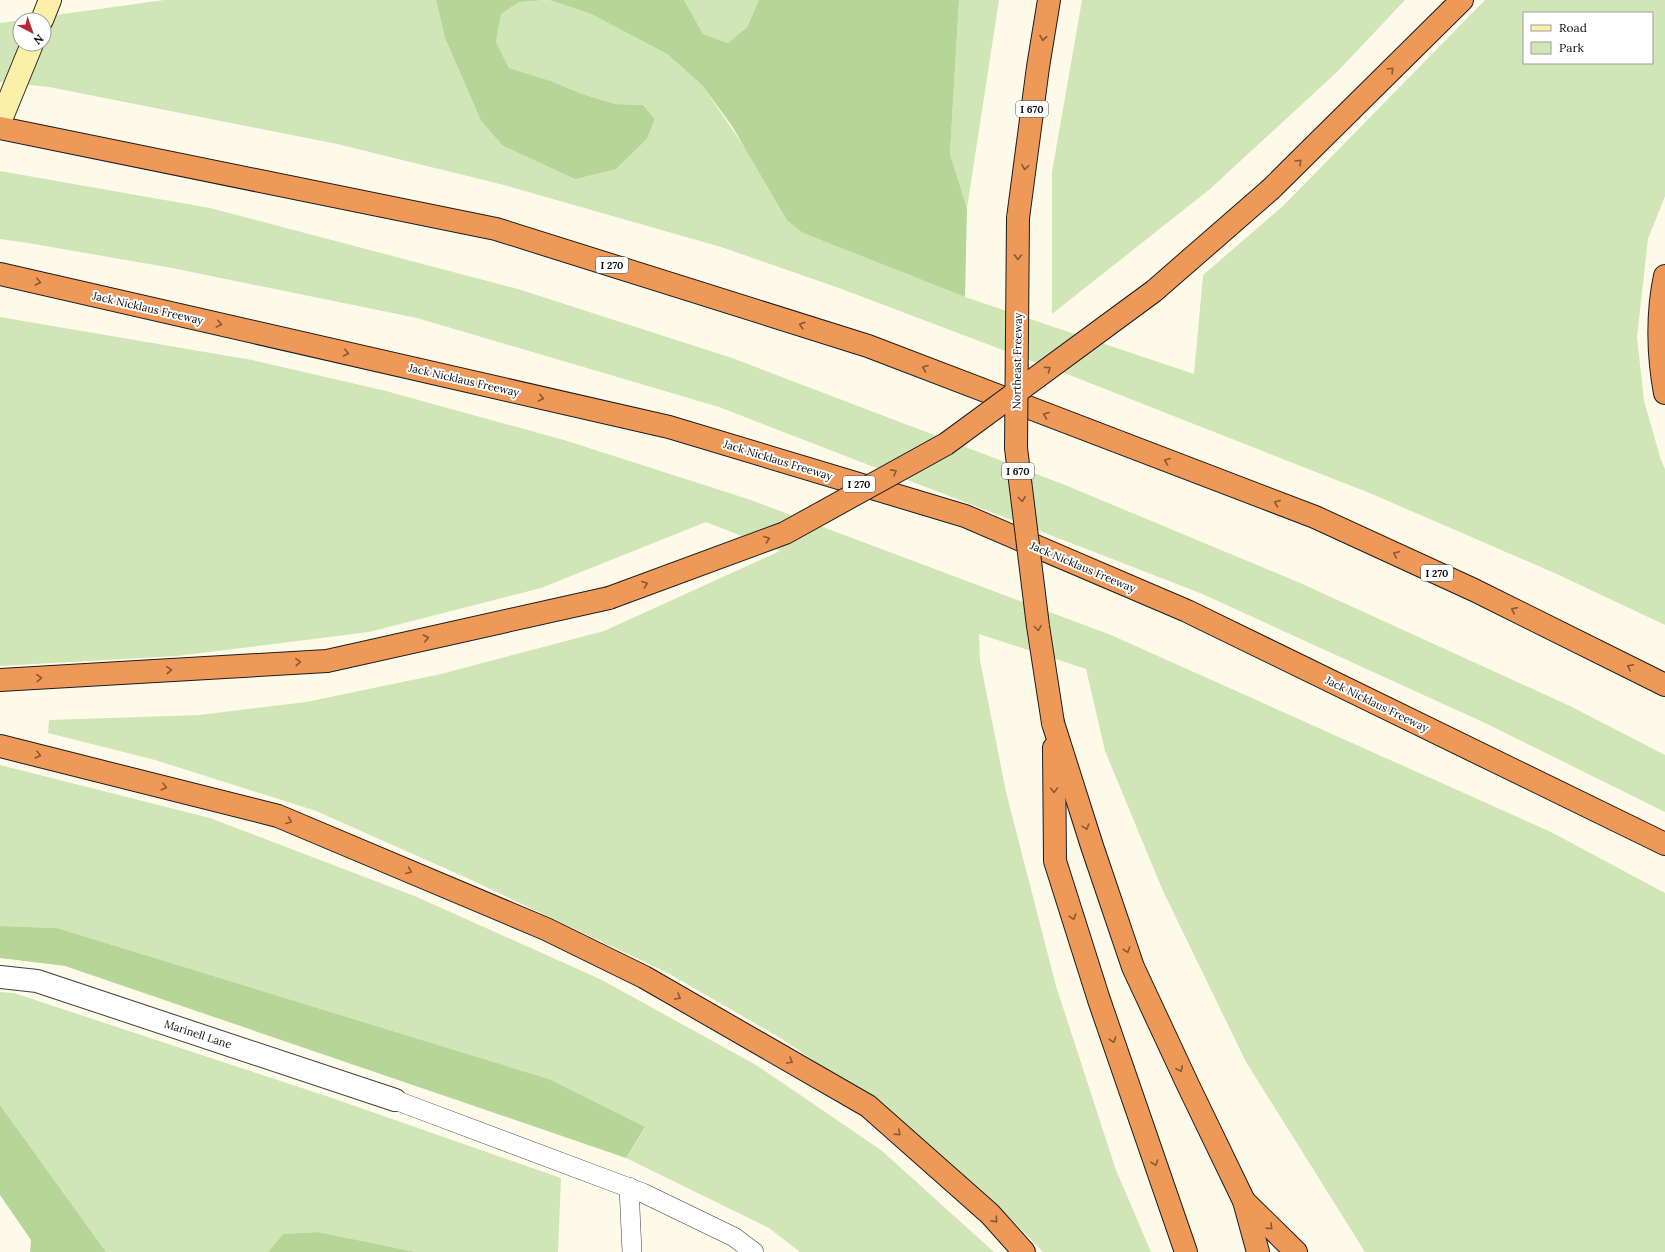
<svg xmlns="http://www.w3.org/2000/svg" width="1665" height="1252" viewBox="0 0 1665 1252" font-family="Lora,serif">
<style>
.green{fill:#d0e6b6;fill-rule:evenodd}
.forest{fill:#b5d696}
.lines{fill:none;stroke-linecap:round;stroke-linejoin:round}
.lane-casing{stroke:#3e3e3e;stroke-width:20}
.street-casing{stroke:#3e3e3e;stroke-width:24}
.secondary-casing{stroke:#2d2d2d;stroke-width:24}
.highway-casing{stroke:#1c1c1c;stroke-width:24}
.lane{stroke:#fff;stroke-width:19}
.street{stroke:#fff;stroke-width:22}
.secondary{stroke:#fbf0a8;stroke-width:22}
.highway{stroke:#ee9958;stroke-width:22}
.highway-bridge-casing{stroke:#1c1c1c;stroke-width:24;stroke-linecap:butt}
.highway-bridge{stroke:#ee9958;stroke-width:22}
.oneway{stroke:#885935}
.labels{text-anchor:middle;stroke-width:4;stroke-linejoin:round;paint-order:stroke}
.shield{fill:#fff;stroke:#545454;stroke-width:1}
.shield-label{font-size:10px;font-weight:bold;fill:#0b0b0b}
.street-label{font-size:11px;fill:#0b0b0b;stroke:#fff}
</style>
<rect width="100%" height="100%" fill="#fefaea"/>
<g class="green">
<path d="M164,0H436L445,38L481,121L502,145L616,169L647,139L655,119L643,105L615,104L582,94L551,81L509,68L496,42L501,14L519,2L550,0L591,14L667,54L702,85L803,233L965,297L1194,374L1203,275L1282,207L1485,0H1665V196L1648,239L1637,337L1644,401L1661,460L1665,469V625L1559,575L1372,494L1077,378L839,288L721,247L504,185L337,144L49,87L0,82V23L20,20V44H44V20H20ZM1524,13H1652V63H1524Z"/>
<polygon points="684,0 759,0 747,27 728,43 703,34"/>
<polygon points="959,0 999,0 967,208 950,154"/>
<polygon points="1082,0 1405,0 1338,71 1210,189 1052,314 1052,172"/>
<polygon points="0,171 210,208 518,289 732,358 1065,485 1298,582 1570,706 1665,755 1665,812 1485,723 1200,593 719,407 417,318 172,268 28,243 0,239"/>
<polygon points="0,317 252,360 386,391 564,440 751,500 1111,635 1551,832 1665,893 1665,1252 1365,1252 1246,1062 1163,891 1105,751 1086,669 979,634 980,660 1006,792 1056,986 1116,1170 1151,1252 1043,1252 1006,1214 894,1116 782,1039 668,973 467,878 316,811 155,760 48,733 49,720 199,715 306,702 441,674 604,631 780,551 706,522 541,588 369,632 177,656 0,666"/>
<polygon points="0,765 210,818 417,897 602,980 756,1065 881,1150 994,1252 800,1252 769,1228 626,1158 645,1128 549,1079 57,928 0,926"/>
<polygon points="0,992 14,993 332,1098 561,1178 558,1252 416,1252 318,1232 283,1234 268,1252 106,1252 0,1105"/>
</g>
<g class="forest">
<polygon points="436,0 546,0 519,2 501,14 496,42 509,68 551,81 582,94 615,104 643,105 655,119 647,139 616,169 575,179 502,145 481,121 445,38"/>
<polygon points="550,0 684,0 703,34 728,43 747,27 759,0 959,0 950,154 967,208 965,297 803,233 787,220 732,126 702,85 667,54 591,14"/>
<polygon points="0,926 57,928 549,1079 645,1127 626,1158 65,966 0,958"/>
<polygon points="0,1105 106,1252 30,1252 31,1240 0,1195"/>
<polygon points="318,1232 416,1252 268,1252 283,1234"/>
</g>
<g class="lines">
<defs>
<g id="lane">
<polyline points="395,1100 643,1193 734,1237 754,1252"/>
<polyline points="629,1187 632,1252"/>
</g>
<polyline id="street" points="0,977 37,981 395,1100"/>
<g id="secondary">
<polyline points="42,20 50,0"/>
<polyline points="0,122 32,44"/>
</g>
<g id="highway">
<polyline points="0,128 496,229 868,346 1315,517 1474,590 1665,685"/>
<polyline points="1271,189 1462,0"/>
<polyline points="1018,218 1038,67 1049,0"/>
<polyline points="0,274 669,427 965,516 1187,611 1665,844"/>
<path d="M1665,276C1657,313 1658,356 1665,393"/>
<polyline points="0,680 327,661 609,598"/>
<polyline points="1053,723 1092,846 1133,967 1188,1085 1244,1201 1258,1252"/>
<polyline points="0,746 278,816 546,929 644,977 868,1106 990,1214 1024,1252"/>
<polyline points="1054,748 1055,861 1099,1000 1186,1252"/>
<polyline points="1244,1201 1296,1252"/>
</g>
</defs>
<use href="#lane" class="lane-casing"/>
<use href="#street" class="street-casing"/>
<use href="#secondary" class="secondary-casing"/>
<use href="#highway" class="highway-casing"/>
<use href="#lane" class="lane"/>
<use href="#street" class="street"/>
<use href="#secondary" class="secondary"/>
<use href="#highway" class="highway"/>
<defs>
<g id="highway-bridge">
<polyline points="1018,218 1016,448 1038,626 1053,723"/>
<polyline points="609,598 785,533 946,444 1154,291 1271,189"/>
</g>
</defs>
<use href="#highway-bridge" class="highway-bridge-casing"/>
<use href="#highway-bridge" class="highway-bridge"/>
</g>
<defs><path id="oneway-chevron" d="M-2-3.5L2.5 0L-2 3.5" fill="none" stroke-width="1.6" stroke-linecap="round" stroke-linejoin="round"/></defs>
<g class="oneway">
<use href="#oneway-chevron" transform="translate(1043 38) rotate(100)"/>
<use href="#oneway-chevron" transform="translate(1391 70) rotate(-45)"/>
<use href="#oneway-chevron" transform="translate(1299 162) rotate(-45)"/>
<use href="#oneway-chevron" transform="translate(1025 167) rotate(97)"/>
<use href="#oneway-chevron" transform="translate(1018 257) rotate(91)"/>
<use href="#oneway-chevron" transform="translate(38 282) rotate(13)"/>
<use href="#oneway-chevron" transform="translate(219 324) rotate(13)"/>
<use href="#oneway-chevron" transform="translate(802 325) rotate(-163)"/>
<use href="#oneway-chevron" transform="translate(346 353) rotate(13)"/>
<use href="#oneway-chevron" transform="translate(925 368) rotate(-159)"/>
<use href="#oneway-chevron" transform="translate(1048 369) rotate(-36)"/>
<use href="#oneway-chevron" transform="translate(541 398) rotate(13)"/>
<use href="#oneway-chevron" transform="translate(1046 415) rotate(-159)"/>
<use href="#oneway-chevron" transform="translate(1167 461) rotate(-159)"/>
<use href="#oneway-chevron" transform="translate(894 472) rotate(-29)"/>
<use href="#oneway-chevron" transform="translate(1022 499) rotate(83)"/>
<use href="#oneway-chevron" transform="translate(1277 503) rotate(-159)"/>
<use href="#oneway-chevron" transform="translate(767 539) rotate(-20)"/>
<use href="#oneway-chevron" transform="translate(1396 554) rotate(-155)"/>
<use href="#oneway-chevron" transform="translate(645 584) rotate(-20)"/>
<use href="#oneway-chevron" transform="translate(1514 610) rotate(-154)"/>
<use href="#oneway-chevron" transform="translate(1038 628) rotate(82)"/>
<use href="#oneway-chevron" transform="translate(426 638) rotate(-13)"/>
<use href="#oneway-chevron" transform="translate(298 662) rotate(-3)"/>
<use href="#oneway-chevron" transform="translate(1630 667) rotate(-154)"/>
<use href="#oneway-chevron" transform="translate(169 670) rotate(-3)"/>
<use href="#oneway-chevron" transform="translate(39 678) rotate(-3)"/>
<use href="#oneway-chevron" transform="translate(38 755) rotate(14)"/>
<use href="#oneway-chevron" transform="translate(164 787) rotate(14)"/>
<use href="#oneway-chevron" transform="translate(1054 790) rotate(89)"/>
<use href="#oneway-chevron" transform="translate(289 821) rotate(23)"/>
<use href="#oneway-chevron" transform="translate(1086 827) rotate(73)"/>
<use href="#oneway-chevron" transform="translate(409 871) rotate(23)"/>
<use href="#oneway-chevron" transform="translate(1073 917) rotate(73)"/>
<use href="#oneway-chevron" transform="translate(1127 950) rotate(71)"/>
<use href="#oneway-chevron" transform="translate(678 997) rotate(30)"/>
<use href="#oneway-chevron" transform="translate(1113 1040) rotate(71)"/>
<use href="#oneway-chevron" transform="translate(790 1061) rotate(30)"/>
<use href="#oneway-chevron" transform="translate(1180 1069) rotate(65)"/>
<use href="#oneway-chevron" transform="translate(898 1133) rotate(42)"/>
<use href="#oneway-chevron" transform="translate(1155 1163) rotate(71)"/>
<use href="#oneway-chevron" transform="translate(995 1220) rotate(48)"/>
<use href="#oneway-chevron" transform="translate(1270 1227) rotate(44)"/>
</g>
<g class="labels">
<g class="shield">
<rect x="1016" y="101" width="32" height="16" rx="3"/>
<rect x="596" y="257" width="32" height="16" rx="3"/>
<rect x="1002" y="463" width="32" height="16" rx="3"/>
<rect x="843" y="476" width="32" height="16" rx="3"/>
<rect x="1421" y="565" width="32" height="16" rx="3"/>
</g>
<g class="shield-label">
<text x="1032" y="113">I 670</text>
<text x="612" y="269">I 270</text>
<text x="1018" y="475">I 670</text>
<text x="859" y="488">I 270</text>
<text x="1437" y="577">I 270</text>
</g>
<g class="street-label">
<text transform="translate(148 308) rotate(13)" y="4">Jack Nicklaus Freeway</text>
<text transform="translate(1017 361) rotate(-89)" y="4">Northeast Freeway</text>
<text transform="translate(464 380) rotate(13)" y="4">Jack Nicklaus Freeway</text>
<text transform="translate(778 460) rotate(17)" y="4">Jack Nicklaus Freeway</text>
<text transform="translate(1083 567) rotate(23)" y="4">Jack Nicklaus Freeway</text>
<text transform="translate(1377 704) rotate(26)" y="4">Jack Nicklaus Freeway</text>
<text transform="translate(198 1034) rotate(18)" y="4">Marinell Lane</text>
</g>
</g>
<rect x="1523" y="12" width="130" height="52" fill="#ffffff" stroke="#9d9d9d"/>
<rect x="1531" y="25" width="20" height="6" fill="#fbf0a8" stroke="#9d9d9d"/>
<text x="1559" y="32" font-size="12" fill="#0b0b0b">Road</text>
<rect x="1531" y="42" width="20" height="12" fill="#d0e6b6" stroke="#9d9d9d"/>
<text x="1559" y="52" font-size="12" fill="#0b0b0b">Park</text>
<g transform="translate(32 32) rotate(139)"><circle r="19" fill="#ffffff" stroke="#9d9d9d"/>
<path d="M0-3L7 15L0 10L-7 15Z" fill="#b42a34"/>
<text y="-6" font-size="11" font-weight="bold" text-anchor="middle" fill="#0b0b0b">N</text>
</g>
</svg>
